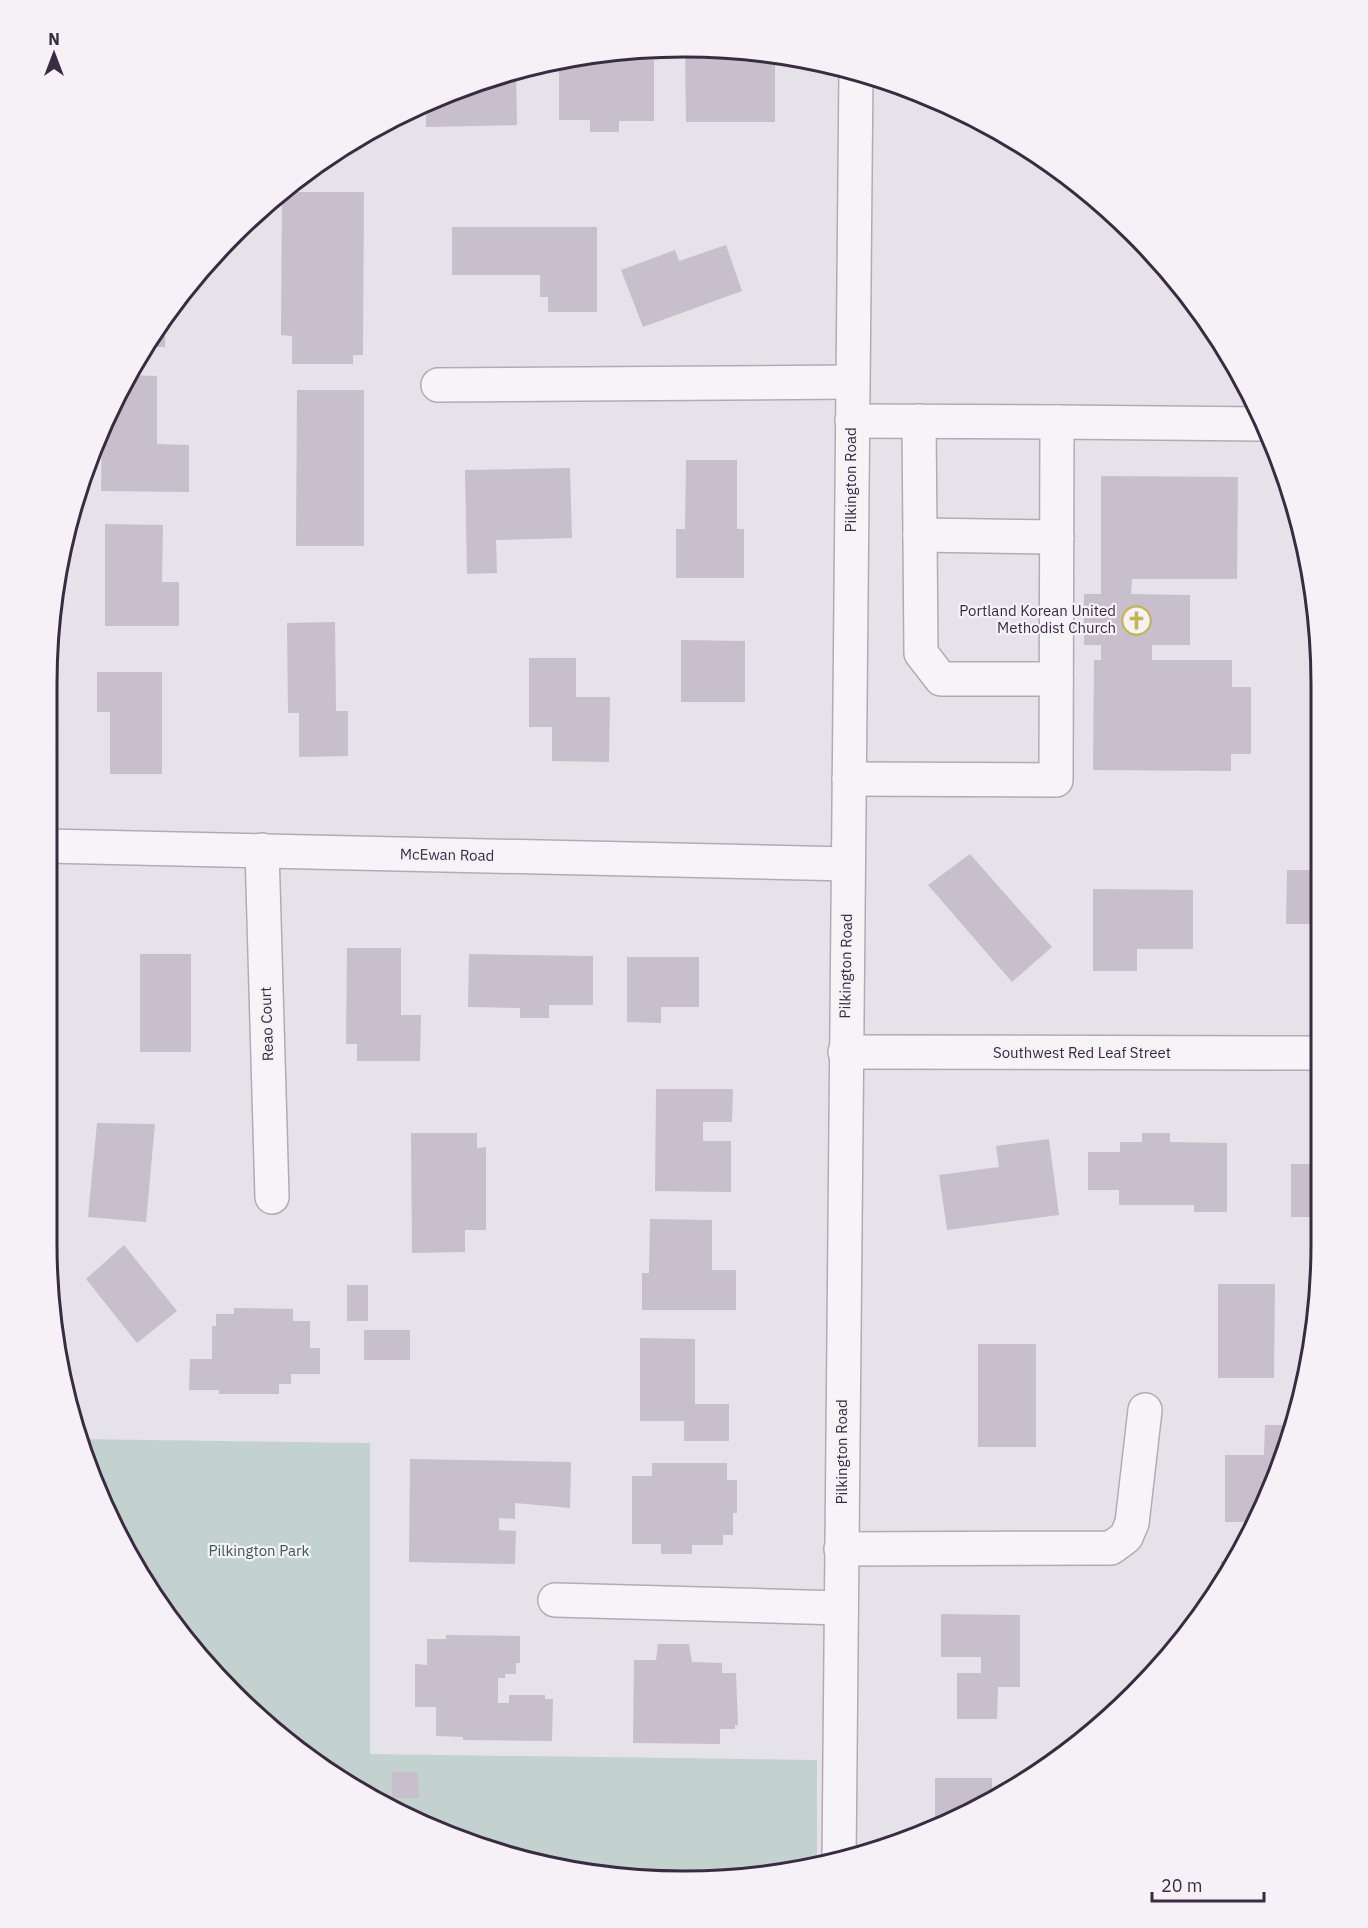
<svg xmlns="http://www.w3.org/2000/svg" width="1368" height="1928" viewBox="0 0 1368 1928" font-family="'IBM Plex Sans',sans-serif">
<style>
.green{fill:#c4d2cf}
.building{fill:#c7bfcc}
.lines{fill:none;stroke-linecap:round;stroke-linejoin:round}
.minor-casing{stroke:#b2abb6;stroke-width:36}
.minor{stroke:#f7f4f8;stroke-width:33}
.labels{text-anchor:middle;stroke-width:4.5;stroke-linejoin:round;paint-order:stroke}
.street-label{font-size:15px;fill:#392b40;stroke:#f5f1f7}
.poi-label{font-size:15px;fill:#392b40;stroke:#f5f1f7;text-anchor:end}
.park-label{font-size:15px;fill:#395b55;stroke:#f5f1f7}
.rim{fill:none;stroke:#392b40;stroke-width:3}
</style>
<rect width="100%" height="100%" fill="#e6e2e9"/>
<polygon class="green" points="78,1439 370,1443 370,1754 817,1760 817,1866 768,1876 601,1876 440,1833 330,1774 264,1724 154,1598 95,1488"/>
<g class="building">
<polygon points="725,48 775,56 775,122 686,122 685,49"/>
<polygon points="619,51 619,60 654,60 654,121 619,121 619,132 590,132 590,120 559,120 559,62 600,52"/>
<polygon points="516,72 517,125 426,127 426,104 479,80"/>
<polygon points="382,124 383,135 360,135 365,132"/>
<polygon points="282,192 364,192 363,355 353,355 353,364 292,364 292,336 281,335"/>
<polygon points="452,227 597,227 597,312 548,312 548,297 540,297 540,275 452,275"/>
<polygon points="726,245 742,291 643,327 621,270 675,250 679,261"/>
<polygon points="165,316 165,347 144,347 150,339"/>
<polygon points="127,375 157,376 157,444 189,445 189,492 101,491 102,426"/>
<polygon points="297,390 364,390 364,546 296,546"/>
<polygon points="686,460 737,460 737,529 744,529 744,578 676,578 676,529 685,529"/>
<polygon points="570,468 572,538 496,540 497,573 467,574 465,470"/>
<polygon points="1101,476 1238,477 1237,579 1132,579 1131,594 1190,595 1190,645 1152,645 1152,660 1232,660 1232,687 1251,687 1251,754 1231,754 1231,771 1093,770 1094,660 1101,660 1101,645 1084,645 1084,594 1101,594"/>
<polygon points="105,524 163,525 162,582 179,582 179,626 105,626"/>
<polygon points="335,622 336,711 348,711 348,756 299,757 299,713 288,713 287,623"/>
<polygon points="681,640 745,641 745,702 681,702"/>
<polygon points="529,658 576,658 576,697 610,697 609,762 552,761 552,727 529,727"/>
<polygon points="97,672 162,672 162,774 110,774 110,712 97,712"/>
<polygon points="970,854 1052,947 1012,982 928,885"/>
<polygon points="1287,870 1318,870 1318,924 1286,924"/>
<polygon points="1093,889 1193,890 1193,949 1137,949 1137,971 1093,971"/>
<polygon points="347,948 401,948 401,1015 421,1015 420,1061 357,1061 357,1044 346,1044"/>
<rect x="140" y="954" width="51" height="98"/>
<polygon points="469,954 593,956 593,1005 549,1005 549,1018 520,1018 520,1008 468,1007"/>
<polygon points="627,957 699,957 699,1007 661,1007 661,1023 627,1022"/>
<polygon points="656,1089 733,1089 732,1122 703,1122 703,1141 731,1141 731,1192 655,1191"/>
<polygon points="97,1123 155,1124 146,1222 88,1217"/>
<polygon points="411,1133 477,1133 477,1148 486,1147 486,1230 465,1230 465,1252 412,1253"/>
<polygon points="1142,1133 1170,1133 1170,1142 1227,1143 1227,1212 1194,1212 1194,1205 1119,1205 1119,1190 1088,1190 1088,1152 1120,1152 1120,1142 1142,1142"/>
<polygon points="1049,1139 1059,1215 947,1230 939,1175 999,1167 996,1146"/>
<polygon points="1291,1164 1319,1164 1320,1217 1291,1217"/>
<polygon points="650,1219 712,1220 712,1270 736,1270 736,1310 642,1310 642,1273 649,1273"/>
<polygon points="124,1245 177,1311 137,1343 86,1279"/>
<polygon points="1218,1284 1275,1284 1274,1378 1218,1378"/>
<rect x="347" y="1285" width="21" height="36"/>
<polygon points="234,1308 293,1309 293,1321 310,1321 310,1348 320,1348 320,1374 291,1374 291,1384 279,1384 279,1394 219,1394 219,1390 189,1390 190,1359 212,1359 212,1326 216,1326 216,1314 234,1314"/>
<rect x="364" y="1330" width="46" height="30"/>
<polygon points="640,1338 695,1339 695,1404 729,1404 729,1441 684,1441 684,1421 640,1421"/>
<rect x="978" y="1344" width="58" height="103"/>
<polygon points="1265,1425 1294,1425 1257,1522 1225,1522 1225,1455 1264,1455"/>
<polygon points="410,1459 571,1462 570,1508 515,1503 515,1519 499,1518 499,1530 516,1531 515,1564 409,1562"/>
<polygon points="652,1463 727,1463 727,1480 737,1480 737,1513 733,1513 733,1535 723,1535 723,1545 692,1545 692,1554 661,1554 661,1544 632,1544 632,1476 652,1476"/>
<polygon points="1221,1561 1234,1561 1220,1583"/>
<polygon points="941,1614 1020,1615 1020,1687 998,1687 997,1719 957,1719 957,1673 981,1673 981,1657 941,1657"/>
<polygon points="446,1635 520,1636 520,1663 516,1663 516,1674 505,1674 505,1678 498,1678 498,1703 509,1703 509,1695 545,1695 545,1699 553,1699 552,1741 463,1740 463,1737 436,1736 436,1707 415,1707 415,1664 427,1665 427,1639 446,1639"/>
<polygon points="658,1644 689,1644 692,1662 722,1663 722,1673 736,1673 738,1725 735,1725 735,1729 720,1729 720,1744 633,1743 634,1660 656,1660"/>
<polygon points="392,1772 418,1772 419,1798 392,1798"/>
<polygon points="935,1778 992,1778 992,1798 966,1816 935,1828"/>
</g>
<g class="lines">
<defs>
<g id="minor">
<polyline points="438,385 852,382"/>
<polyline points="919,421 921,653 941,679 1056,679"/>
<polyline points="1057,422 1263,424"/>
<polyline points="920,535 1057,537"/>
<polyline points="849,779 1056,780 1057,422 852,421"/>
<polyline points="47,846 848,864"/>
<polyline points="262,850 272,1197"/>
<polyline points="845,1052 1319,1053"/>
<polyline points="841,1549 1111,1548 1126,1537 1132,1523 1145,1410"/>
<polyline points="555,1600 841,1608"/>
<polyline points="839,1862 856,71"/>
</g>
</defs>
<use href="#minor" class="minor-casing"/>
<use href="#minor" class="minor"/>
</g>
<defs>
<symbol id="church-ring" viewBox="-11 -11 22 22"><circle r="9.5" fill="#f5f1f7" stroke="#c5b550" stroke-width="1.5"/><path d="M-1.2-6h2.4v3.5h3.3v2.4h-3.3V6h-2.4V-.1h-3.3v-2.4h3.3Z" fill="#c5b550"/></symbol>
</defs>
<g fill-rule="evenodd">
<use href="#church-ring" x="1120" y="604" width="33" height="33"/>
</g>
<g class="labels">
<g class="street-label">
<text transform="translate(851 480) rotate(-90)" y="5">Pilkington Road</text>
<text transform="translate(447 855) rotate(1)" y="5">McEwan Road</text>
<text transform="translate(846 966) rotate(-89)" y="5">Pilkington Road</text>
<text transform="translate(267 1024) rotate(-92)" y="5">Reao Court</text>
<text x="1082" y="1058">Southwest Red Leaf Street</text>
<text transform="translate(842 1452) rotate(-90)" y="5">Pilkington Road</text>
</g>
<g class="poi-label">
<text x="1116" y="616">Portland Korean United<tspan x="1116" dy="17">Methodist Church</tspan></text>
</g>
<g class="park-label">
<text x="259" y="1556">Pilkington Park</text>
</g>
</g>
<path d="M0 0H1368V1928H0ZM684 57H684A627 627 0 0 1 1311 684V1244A627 627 0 0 1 684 1871H684A627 627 0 0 1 57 1244V684A627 627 0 0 1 684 57Z" fill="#f5f1f7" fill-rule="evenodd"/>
<path class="rim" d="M684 57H684A627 627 0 0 1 1311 684V1244A627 627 0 0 1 684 1871H684A627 627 0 0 1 57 1244V684A627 627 0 0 1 684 57Z"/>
<g transform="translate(54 54)" stroke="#f5f1f7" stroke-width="4.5" paint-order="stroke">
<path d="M0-4.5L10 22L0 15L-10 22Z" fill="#392b40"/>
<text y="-9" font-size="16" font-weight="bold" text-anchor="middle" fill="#392b40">N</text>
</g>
<path d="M1152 1892v9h112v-9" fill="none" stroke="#392b40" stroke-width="3"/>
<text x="1161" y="1892" font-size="18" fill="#392b40" stroke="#f5f1f7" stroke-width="4.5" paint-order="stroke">20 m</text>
</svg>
